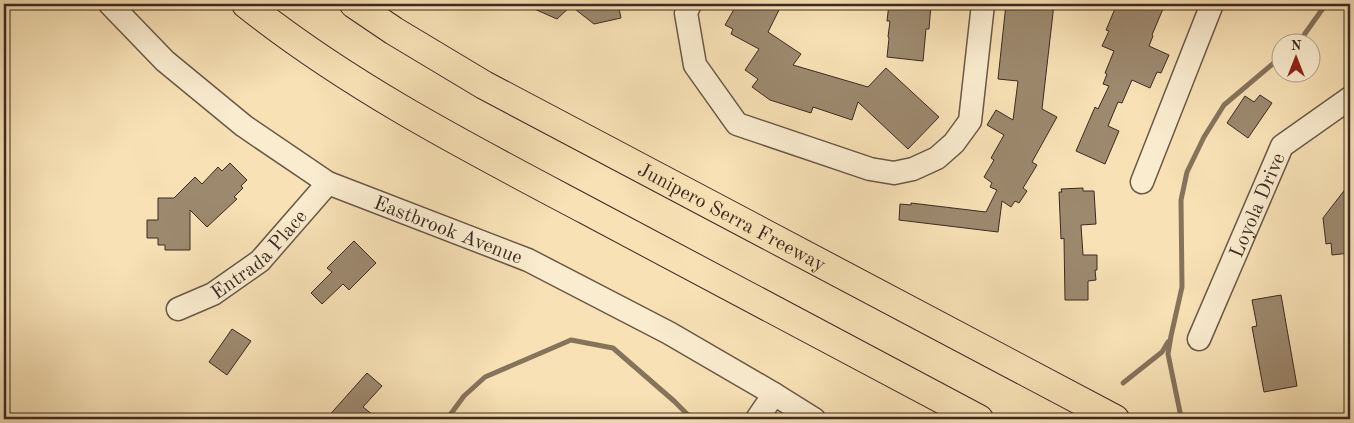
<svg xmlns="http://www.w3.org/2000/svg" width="1354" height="423" viewBox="0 0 1354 423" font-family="'Old Standard TT',serif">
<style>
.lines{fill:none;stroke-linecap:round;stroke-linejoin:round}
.stream{stroke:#86735c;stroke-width:5}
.building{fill:#9d896e;stroke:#3c2a22}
.minor-casing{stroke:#6b5847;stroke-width:25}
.highway-casing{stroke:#3c2a22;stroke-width:30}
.minor{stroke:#faeccf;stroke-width:22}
.highway{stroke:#f7e1b5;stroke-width:28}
.labels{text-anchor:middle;stroke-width:4;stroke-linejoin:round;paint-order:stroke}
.street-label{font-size:20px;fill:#3c2a22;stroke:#faeccf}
</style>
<rect width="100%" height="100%" fill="#f7e1b5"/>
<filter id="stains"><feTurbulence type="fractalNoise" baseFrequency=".004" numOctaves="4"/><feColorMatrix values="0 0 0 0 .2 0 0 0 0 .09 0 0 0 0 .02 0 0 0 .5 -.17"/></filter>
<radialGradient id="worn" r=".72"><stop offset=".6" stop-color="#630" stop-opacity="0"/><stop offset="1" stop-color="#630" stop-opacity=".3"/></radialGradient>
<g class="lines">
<g class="stream">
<polyline points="1299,42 1326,4"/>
<polyline points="1123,383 1162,352 1168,342"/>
<polyline points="1181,417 1168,354 1171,336 1182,287 1181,200 1187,172 1204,137 1224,105 1282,56"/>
<polyline points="447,419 464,396 485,377 571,340 613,348 674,401 692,419"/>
</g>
</g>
<g class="building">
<polygon points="523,4 618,4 621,18 594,24 571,6 557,19"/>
<polygon points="737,4 782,4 768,32 801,54 793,65 868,87 886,68 939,117 908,149 858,102 852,120 813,107 811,113 770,100 752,87 758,79 745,70 759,49 731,34 733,29 725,25"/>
<polygon points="889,4 931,4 929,29 926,29 923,61 887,57 889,38 888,37 890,21 887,21"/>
<polygon points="1006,4 1054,4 1042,109 1057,117 1032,162 1037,165 1023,188 1027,191 1019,203 1015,201 1011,207 1002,201 998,232 899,220 900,204 911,205 911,203 986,212 997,190 990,187 992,183 984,177 994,160 991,158 1004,135 987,125 996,110 1013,120 1018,81 998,79"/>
<polygon points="1117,4 1165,4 1152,35 1153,36 1149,46 1169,55 1161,73 1157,72 1150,88 1132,80 1122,103 1118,102 1108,126 1119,131 1105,164 1076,151 1095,107 1098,109 1109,86 1103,84 1107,74 1105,73 1114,51 1102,46 1109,31 1106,30"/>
<polygon points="1260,95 1272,103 1248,138 1227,123 1245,96 1254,102"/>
<polygon points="230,163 247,180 241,186 243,188 234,197 237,199 207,227 190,210 190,250 165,250 165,245 158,245 158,238 147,238 147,220 158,220 158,198 174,198 195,177 202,184 218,167 222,171"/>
<polygon points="1350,183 1350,253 1332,255 1331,243 1326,244 1323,218"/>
<polygon points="1083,188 1083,191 1094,191 1096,224 1081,225 1083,255 1097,255 1097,270 1095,270 1096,280 1088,281 1088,300 1065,300 1064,238 1061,239 1059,192 1062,192 1061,189"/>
<polygon points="354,241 376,263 349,290 343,284 322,304 311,293 332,272 327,268"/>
<polygon points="1281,295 1297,386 1264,392 1252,327 1257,326 1252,300"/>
<polygon points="232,329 251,341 227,375 209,362"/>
<polygon points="367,373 382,386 363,407 378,419 326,419"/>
</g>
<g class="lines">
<defs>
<g id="minor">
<path id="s1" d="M110,4L165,61L244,126L328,183L528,260L669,333L774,394L814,419"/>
<polyline points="690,4 686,13 695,65 737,124 870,169 894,173 913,169 937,158 954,143 970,121 983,4"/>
<polyline points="1142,182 1212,4"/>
<path id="s2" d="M178,309L213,294L260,261L328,183"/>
<path id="s3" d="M1199,339L1282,146L1350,98"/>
<polyline points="757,419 774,394"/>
</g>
<g id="highway">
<path d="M246,4C350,87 469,148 586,210C717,280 848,350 979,419"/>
<path id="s4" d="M354,4L394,31L484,85L1115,419"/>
</g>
</defs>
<use href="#minor" class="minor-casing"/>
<use href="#highway" class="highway-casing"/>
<use href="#minor" class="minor"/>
<use href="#highway" class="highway"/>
</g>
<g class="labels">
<g class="street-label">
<text dy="7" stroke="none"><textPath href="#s3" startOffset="146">Loyola Drive</textPath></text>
<text dy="7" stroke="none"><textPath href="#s4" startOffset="434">Junipero Serra Freeway</textPath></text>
<text dy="7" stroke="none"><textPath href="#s1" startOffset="412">Eastbrook Avenue</textPath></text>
<text dy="7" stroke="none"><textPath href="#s2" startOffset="99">Entrada Place</textPath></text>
</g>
</g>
<rect width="1354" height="423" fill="none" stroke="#f7e1b5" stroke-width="20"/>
<rect x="5" y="5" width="1344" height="413" fill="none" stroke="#3c2a22" stroke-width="2.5"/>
<rect x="10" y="10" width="1334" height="403" fill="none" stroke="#3c2a22"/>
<g transform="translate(1296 58)"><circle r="24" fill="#faeccf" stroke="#ae9e8a"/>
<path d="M0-4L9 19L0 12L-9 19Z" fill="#8f2418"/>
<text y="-8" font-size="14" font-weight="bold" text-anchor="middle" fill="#3c2a22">N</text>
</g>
<rect width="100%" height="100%" filter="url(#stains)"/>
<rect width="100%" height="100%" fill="url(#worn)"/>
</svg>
